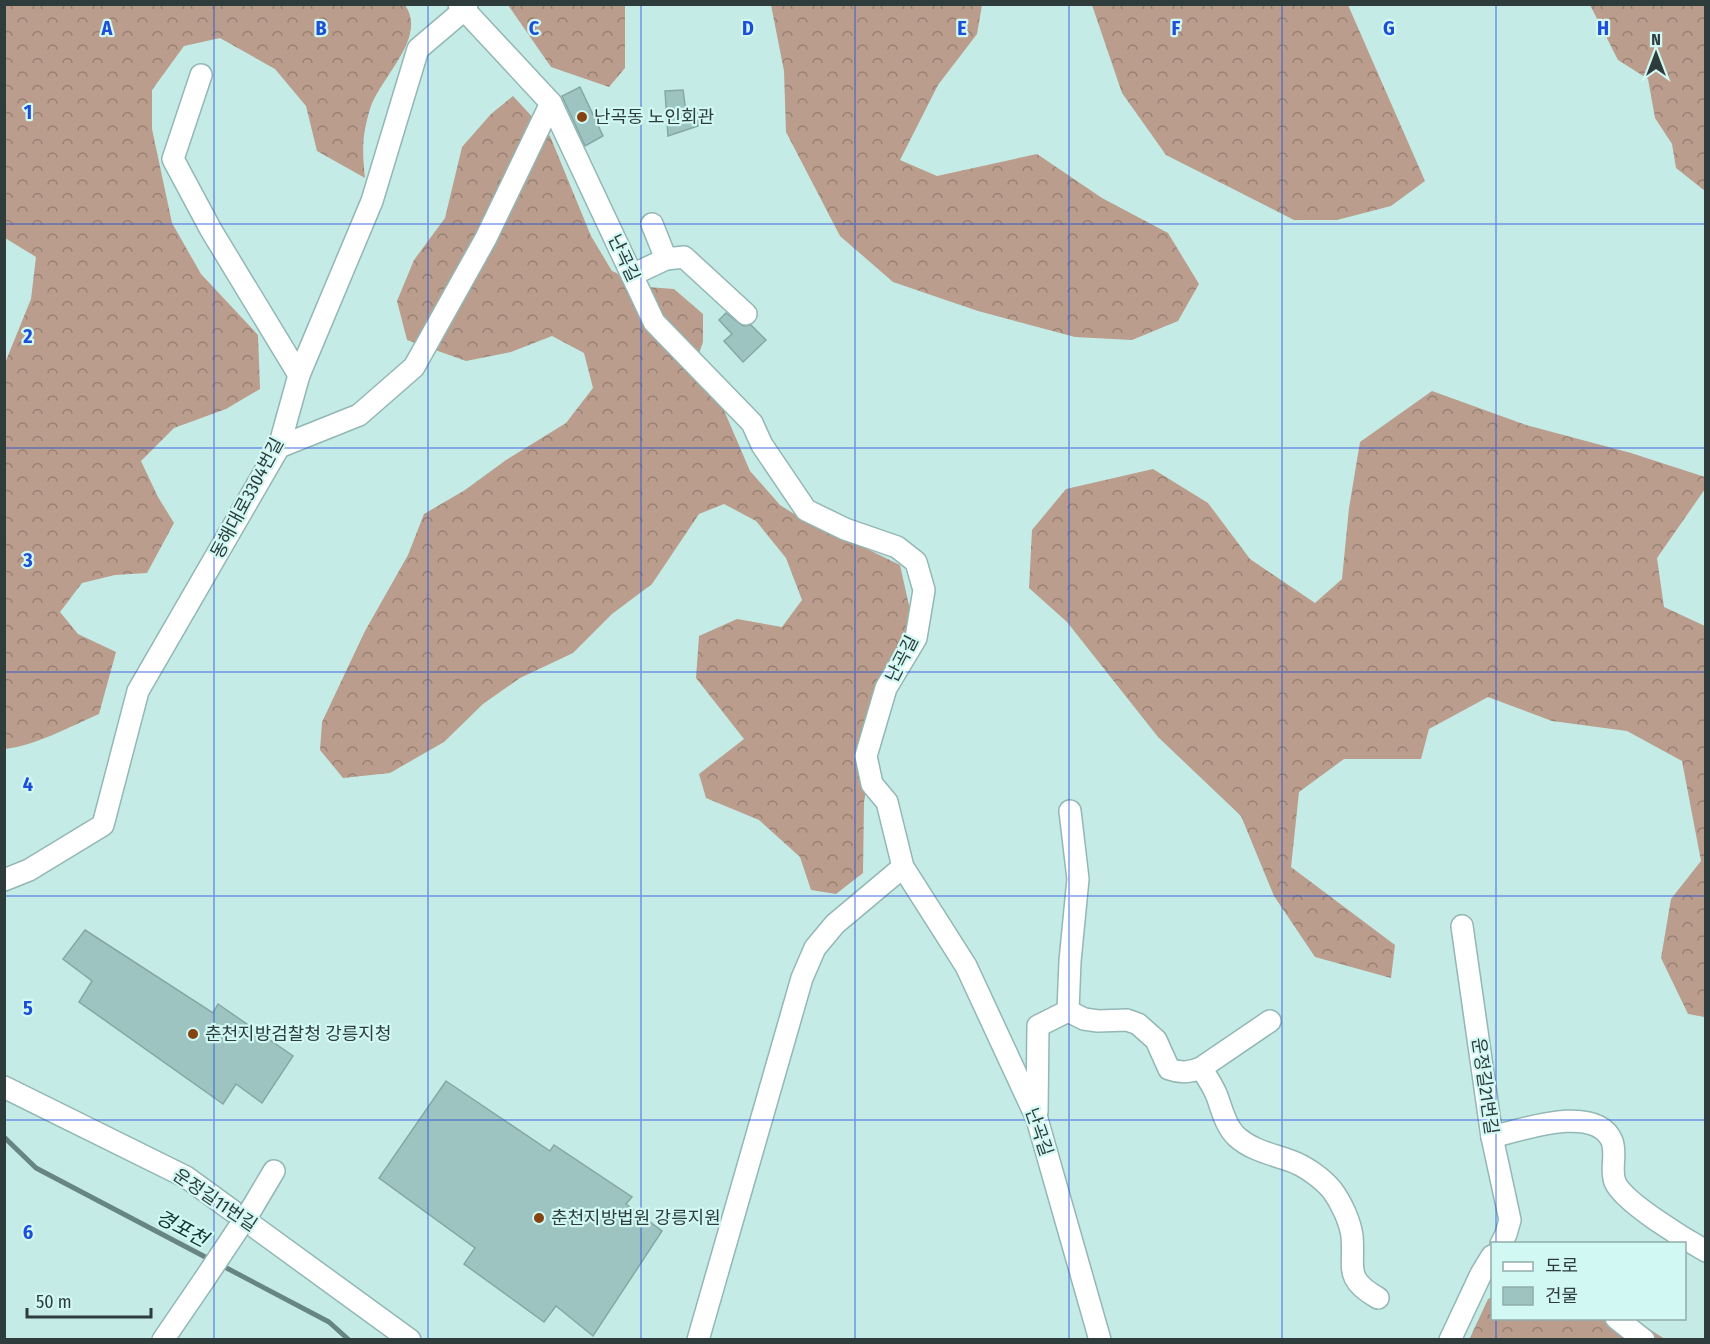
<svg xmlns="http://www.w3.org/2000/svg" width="1710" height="1344" viewBox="0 0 1710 1344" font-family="'Fira Sans Condensed','Noto Sans KR',sans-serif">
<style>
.forest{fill:url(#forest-crowns)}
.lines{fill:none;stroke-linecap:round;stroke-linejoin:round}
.stream{stroke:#678683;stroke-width:5}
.building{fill:#9dc4c1;stroke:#84a8a5;stroke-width:1.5}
.minor-casing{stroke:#93b7b4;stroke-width:24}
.minor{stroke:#fff;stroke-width:21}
.minor-bridge-casing{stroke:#93b7b4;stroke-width:24;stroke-linecap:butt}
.minor-bridge{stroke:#fff;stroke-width:21}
.grid{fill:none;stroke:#1d4ed8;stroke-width:1.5;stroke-opacity:0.55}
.poi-dot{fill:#844310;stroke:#d2f8f4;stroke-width:2}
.labels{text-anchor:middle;stroke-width:4.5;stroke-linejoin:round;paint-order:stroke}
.poi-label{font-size:18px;fill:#2e3d3b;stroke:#d2f8f4;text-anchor:start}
.street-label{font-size:18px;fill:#2e3d3b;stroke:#d2f8f4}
.water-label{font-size:20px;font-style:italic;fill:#0d3432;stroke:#d2f8f4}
.grid-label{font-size:20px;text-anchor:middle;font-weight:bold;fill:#1d4ed8;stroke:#d2f8f4;stroke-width:4.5;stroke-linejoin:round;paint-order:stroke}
</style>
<defs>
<pattern id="forest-crowns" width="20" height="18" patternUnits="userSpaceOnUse" patternTransform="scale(1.5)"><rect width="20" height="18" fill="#ba9d8c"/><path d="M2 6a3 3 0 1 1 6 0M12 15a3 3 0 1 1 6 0" fill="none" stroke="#988174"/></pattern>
</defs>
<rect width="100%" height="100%" fill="#c5ebe7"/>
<g class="forest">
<path d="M405,5C428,38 380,77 370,109C362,136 362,150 365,178L317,151L306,106L275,69L220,38L184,46L152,90V129L172,223L201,274L258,335L260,389L226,409L174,428L141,461L158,497L174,523L147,573L115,575L82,583L60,612L78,634L116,652L99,714C69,727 37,745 5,749V363L31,299L36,257L5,238V5Z"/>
<polygon points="508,5 625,5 625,68 609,87 551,67"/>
<polygon points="771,5 982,5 977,34 938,85 900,160 937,176 1037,154 1102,198 1168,233 1199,284 1178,321 1132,340 1075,337 978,311 893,282 840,236 786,132 784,71"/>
<polygon points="1092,5 1348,5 1425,181 1391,206 1337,220 1294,220 1166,155 1122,93"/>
<polygon points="1590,5 1705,5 1705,191 1676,168 1672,144 1655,118 1648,79 1618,60"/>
<polygon points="513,96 550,136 591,236 612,271 648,287 674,289 703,314 703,342 692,374 723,408 750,471 780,505 813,526 857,544 900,565 916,637 894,699 878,726 864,802 863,873 836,894 811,890 800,857 759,820 706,798 699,774 744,739 696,678 699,636 737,619 782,627 802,600 786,558 756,521 724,504 699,514 652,584 612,614 573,653 520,678 483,704 444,742 390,773 343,778 320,750 322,722 365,631 408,555 424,514 465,490 506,460 566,423 593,388 584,353 552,336 511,352 466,361 407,340 397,301 414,260 445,218 462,147 491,114"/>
<polygon points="1432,391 1526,425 1631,453 1705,477 1705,489 1657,558 1664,607 1705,626 1705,1017 1688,1014 1661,958 1671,899 1701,861 1682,761 1627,731 1552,721 1488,697 1429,729 1421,759 1344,759 1299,792 1291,867 1395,945 1391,978 1315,957 1274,896 1241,816 1158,737 1067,622 1029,588 1032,530 1066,489 1153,469 1208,503 1250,559 1315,603 1342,579 1349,508 1360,442"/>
<polygon points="1492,1297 1492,1318 1633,1319 1665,1339 1469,1340 1488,1299"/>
</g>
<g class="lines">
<g class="stream">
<polyline points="4,1137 36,1168 211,1260"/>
<polyline points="219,1264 329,1322 349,1340"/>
</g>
</g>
<g class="building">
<polygon points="580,87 603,136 585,146 562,96"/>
<polygon points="683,90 686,112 697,110 698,126 668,136 665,91"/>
<polygon points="726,313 743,326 751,325 766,340 743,362 724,341 732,334 719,320"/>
<polygon points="85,930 213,1013 218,1004 293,1056 262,1103 236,1084 223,1104 79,1002 92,981 63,959"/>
<polygon points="446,1081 550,1151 554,1145 632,1197 626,1204 662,1231 593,1336 556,1306 544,1322 464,1264 475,1248 379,1178"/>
</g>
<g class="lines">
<defs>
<g id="minor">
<polyline points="459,4 551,103 654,322 752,423 762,445 806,510 845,529 897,547 916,562 924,590 916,638 886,688 866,756 872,784 887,802 903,867 966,966 1037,1119 1100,1340"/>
<polyline points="201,75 173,159 211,230 299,375"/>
<polyline points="652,224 666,259"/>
<polyline points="632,275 666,259 684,257 746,314"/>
<polyline points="279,447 359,415 414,367 486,238 551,103"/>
<polyline points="4,880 29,870 103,825 138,691 279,447 299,375 372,201 418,49 464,10 467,4"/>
<polyline points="1462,926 1492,1137 1510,1220 1506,1234 1501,1244"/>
<path d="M1068,1011L1084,1019L1098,1021L1127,1020L1138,1024L1156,1040L1169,1069C1180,1073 1189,1073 1201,1068L1270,1021"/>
<path d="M1201,1068C1207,1077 1213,1086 1217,1096C1222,1110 1226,1127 1237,1137C1253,1151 1272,1154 1291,1161C1305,1166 1322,1178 1332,1190C1341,1202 1350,1221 1352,1236C1355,1268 1343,1278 1378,1298"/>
<polyline points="4,1087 186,1177 410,1340"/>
<polyline points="1037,1112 1038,1026 1068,1011 1070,961 1078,879 1070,811"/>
<path d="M1492,1137C1521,1130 1596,1103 1612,1141C1617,1155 1610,1169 1615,1182C1623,1202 1686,1240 1706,1251"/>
<polyline points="252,1208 274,1171"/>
<polyline points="1616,1318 1644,1340"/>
<polyline points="163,1340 204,1280"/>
<polyline points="698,1340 802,978 815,948 835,924 903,867"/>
<polyline points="1450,1340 1481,1274 1492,1256"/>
</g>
</defs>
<use href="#minor" class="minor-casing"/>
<use href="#minor" class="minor"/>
<defs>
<polyline id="minor-bridge" points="204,1280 252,1208"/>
</defs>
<use href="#minor-bridge" class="minor-bridge-casing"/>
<use href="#minor-bridge" class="minor-bridge"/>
</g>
<path class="grid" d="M214,4V1340M428,4V1340M641,4V1340M855,4V1340M1069,4V1340M1282,4V1340M1496,4V1244M4,224H1706M4,448H1706M4,672H1706M4,896H1706M4,1120H1706M1496,1318V1340"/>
<g class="poi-dot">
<circle cx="582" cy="117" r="6"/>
<circle cx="193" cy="1034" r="6"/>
<circle cx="539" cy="1218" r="6"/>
</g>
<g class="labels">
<g class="poi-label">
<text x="594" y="123">난곡동 노인회관</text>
<text x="205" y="1040">춘천지방검찰청 강릉지청</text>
<text x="551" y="1224">춘천지방법원 강릉지원</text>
</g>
<g class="street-label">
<text transform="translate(624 258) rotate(65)" y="6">난곡길</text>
<text transform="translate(247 498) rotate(-62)" y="6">동해대로3304번길</text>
<text transform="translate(902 659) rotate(-63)" y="6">난곡길</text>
<text transform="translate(1485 1086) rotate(82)" y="6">운정길21번길</text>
<text transform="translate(1039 1132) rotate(71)" y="6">난곡길</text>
<text transform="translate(215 1200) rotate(34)" y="6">운정길11번길</text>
</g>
<g class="water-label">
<text transform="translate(182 1228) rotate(28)" y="7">경포천</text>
</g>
</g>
<g class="grid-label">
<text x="107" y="35">A</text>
<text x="321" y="35">B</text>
<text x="534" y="35">C</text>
<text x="748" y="35">D</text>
<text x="962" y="35">E</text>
<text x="1176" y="35">F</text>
<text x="1389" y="35">G</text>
<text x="1603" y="35">H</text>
<text x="28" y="119">1</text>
<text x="28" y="343">2</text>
<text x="28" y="567">3</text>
<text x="28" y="791">4</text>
<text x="28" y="1015">5</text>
<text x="28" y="1239">6</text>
</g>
<rect width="1710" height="1344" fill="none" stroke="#2e3d3b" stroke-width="12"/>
<rect x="1491" y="1242" width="195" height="78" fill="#d2f8f4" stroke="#90adaa" stroke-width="1.5"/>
<rect x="1503" y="1262" width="30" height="9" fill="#ffffff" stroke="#90adaa" stroke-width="1.5"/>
<text x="1545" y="1272" font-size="18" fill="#2e3d3b">도로</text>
<rect x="1503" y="1287" width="30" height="18" fill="#9dc4c1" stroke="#90adaa" stroke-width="1.5"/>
<text x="1545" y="1302" font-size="18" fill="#2e3d3b">건물</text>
<g transform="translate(1656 54)" stroke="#d2f8f4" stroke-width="4.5" paint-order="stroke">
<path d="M0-4.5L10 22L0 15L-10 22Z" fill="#2e3d3b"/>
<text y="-9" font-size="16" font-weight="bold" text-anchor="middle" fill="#2e3d3b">N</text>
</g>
<path d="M27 1308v9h124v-9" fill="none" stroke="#2e3d3b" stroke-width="3"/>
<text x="36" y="1308" font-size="18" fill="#2e3d3b" stroke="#d2f8f4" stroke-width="4.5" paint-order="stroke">50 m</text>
</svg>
